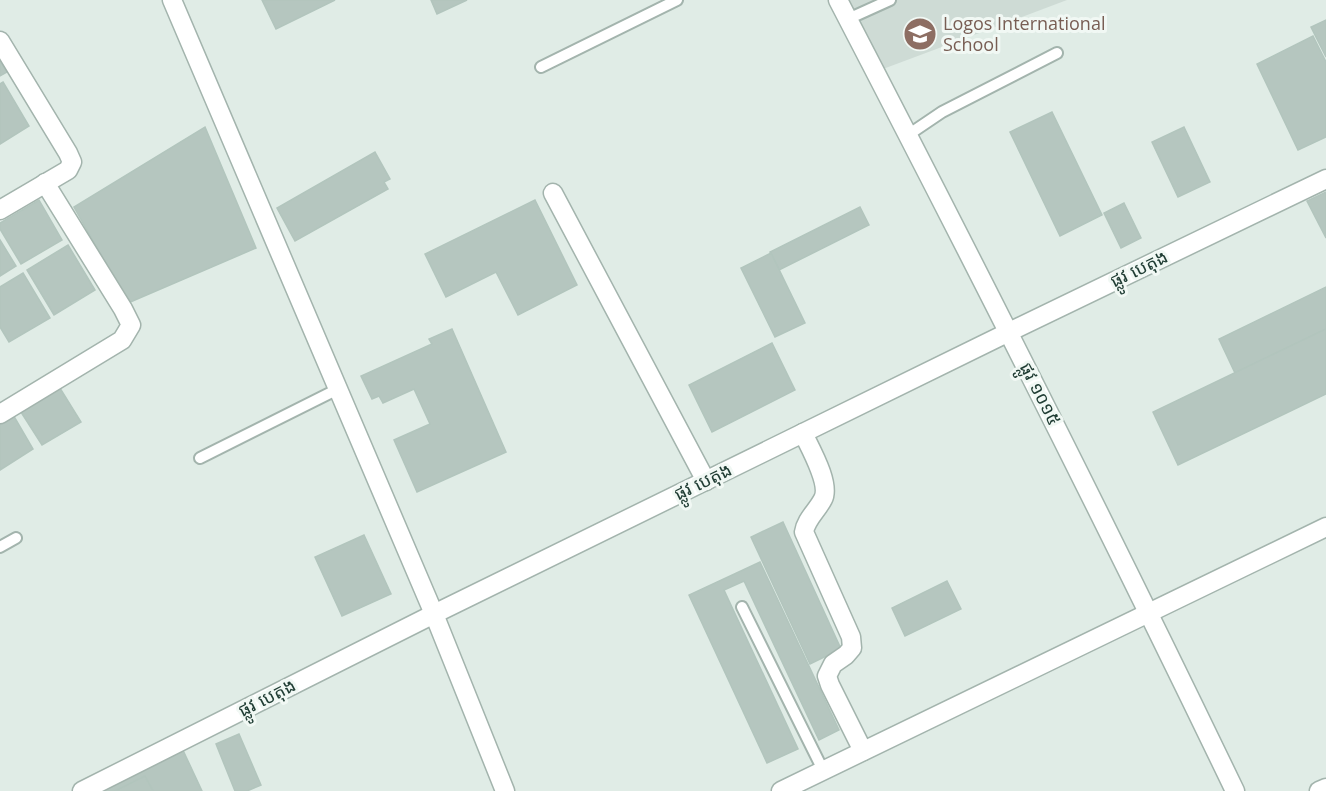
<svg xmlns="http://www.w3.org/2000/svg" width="1326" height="791" viewBox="0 0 1326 791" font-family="'Open Sans','Noto Sans Khmer',sans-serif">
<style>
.built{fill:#cedbd5}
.building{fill:#b5c6bf;stroke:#b2c5bd;stroke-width:1.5}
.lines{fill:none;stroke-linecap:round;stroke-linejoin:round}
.service-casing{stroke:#a3b4ad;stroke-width:14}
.minor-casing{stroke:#a3b4ad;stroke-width:21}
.service{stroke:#fff;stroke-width:10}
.minor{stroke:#fff;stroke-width:18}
.labels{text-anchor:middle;stroke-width:6;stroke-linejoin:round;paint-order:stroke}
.education-label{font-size:18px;fill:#785e54;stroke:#f1f8f4;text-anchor:start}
.street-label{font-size:18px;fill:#203d34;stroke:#f1f8f4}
</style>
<rect width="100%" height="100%" fill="#e0ece6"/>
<polygon class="built" points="848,0 1067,0 883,69"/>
<g class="building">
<polygon points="262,0 335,0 276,29"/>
<polygon points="431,0 467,0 437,14"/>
<polygon points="1326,20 1326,57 1311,27"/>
<polygon points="1313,36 1326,62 1326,137 1298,150 1257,64"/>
<polygon points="0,61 7,72 0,76"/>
<polygon points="3,82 29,126 0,144 0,84"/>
<polygon points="1052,112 1102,215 1060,236 1010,132"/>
<polygon points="205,127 256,248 128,303 74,207"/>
<polygon points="1184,127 1210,182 1178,197 1152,142"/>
<polygon points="375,152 390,179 384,182 388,189 295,241 277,208"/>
<polygon points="1326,192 1326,238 1307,201"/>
<polygon points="39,200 62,240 21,264 0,229 0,223"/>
<polygon points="535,200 577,285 518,315 496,272 446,297 425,254"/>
<polygon points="1124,203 1141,238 1121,248 1104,213"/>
<polygon points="860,207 869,225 779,270 770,252"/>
<polygon points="0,240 16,266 0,276"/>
<polygon points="68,245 95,290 54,315 27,270"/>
<polygon points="771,253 805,323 775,337 741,268"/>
<polygon points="23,273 50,318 9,342 0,327 0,287"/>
<polygon points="1326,287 1326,329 1235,373 1219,339"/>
<polygon points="452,329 506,452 417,492 394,440 430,424 414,389 383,403 379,396 372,399 361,376 432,344 429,339"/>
<polygon points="1326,329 1326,394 1178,465 1153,412"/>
<polygon points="772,343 795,390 712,432 689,385"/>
<polygon points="58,385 81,422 42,445 19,409"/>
<polygon points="12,413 33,449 0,470 0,420"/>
<polygon points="783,522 841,649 810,664 751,537"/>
<polygon points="364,535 391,594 342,616 315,557"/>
<polygon points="760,562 839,730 819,740 744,581 724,590 798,749 767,763 689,595"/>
<polygon points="947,581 961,609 905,636 892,608"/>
<polygon points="239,734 261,785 247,791 235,791 216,744"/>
<polygon points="181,746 202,791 95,791"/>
<polygon points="145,776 153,791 115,791"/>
</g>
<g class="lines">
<defs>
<g id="service">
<polyline points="848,19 890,0"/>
<polyline points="541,67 677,0"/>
<polyline points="908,135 942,112 1057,53"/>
<polyline points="200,458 338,389"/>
<polyline points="0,547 16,538"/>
<polyline points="742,607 823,770"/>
</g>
<g id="minor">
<polyline points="172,0 434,614 505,791"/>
<path d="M838,0C974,262 1107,525 1235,791"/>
<polyline points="0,41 68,153 72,162 68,170 0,210"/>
<polyline points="553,193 706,481"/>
<polyline points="0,414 122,340 131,325 123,309 45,183"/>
<path d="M803,433C810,448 831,484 823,499C817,511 806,519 804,532L851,637L852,648L846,655L833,664L827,676L830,685L863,751"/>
<polyline points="82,791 434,614 1009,332 1326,179"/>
<polyline points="781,791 1326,527"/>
<polyline points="1319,791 1326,788"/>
</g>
</defs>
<use href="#service" class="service-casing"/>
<use href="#minor" class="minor-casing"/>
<use href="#service" class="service"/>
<use href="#minor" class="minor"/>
</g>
<defs>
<symbol id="school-disc" viewBox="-11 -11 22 22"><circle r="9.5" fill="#8d6e63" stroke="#f1f8f4"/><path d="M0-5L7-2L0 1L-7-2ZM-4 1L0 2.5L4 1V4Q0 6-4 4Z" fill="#fff"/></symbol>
</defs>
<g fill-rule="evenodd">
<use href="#school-disc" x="901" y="15" width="38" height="38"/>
</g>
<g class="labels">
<g class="education-label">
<text x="943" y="30">Logos International<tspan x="943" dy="21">School</tspan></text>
</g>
<g class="street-label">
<text transform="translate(1139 269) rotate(-26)" y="6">ផ្លូវ បេតុង</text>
<text transform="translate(1040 394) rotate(63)" y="6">ផ្លូវ ១០១៥</text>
<text transform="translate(703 482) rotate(-26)" y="6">ផ្លូវ បេតុង</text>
<text transform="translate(267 698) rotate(-27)" y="6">ផ្លូវ បេតុង</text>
</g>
</g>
</svg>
